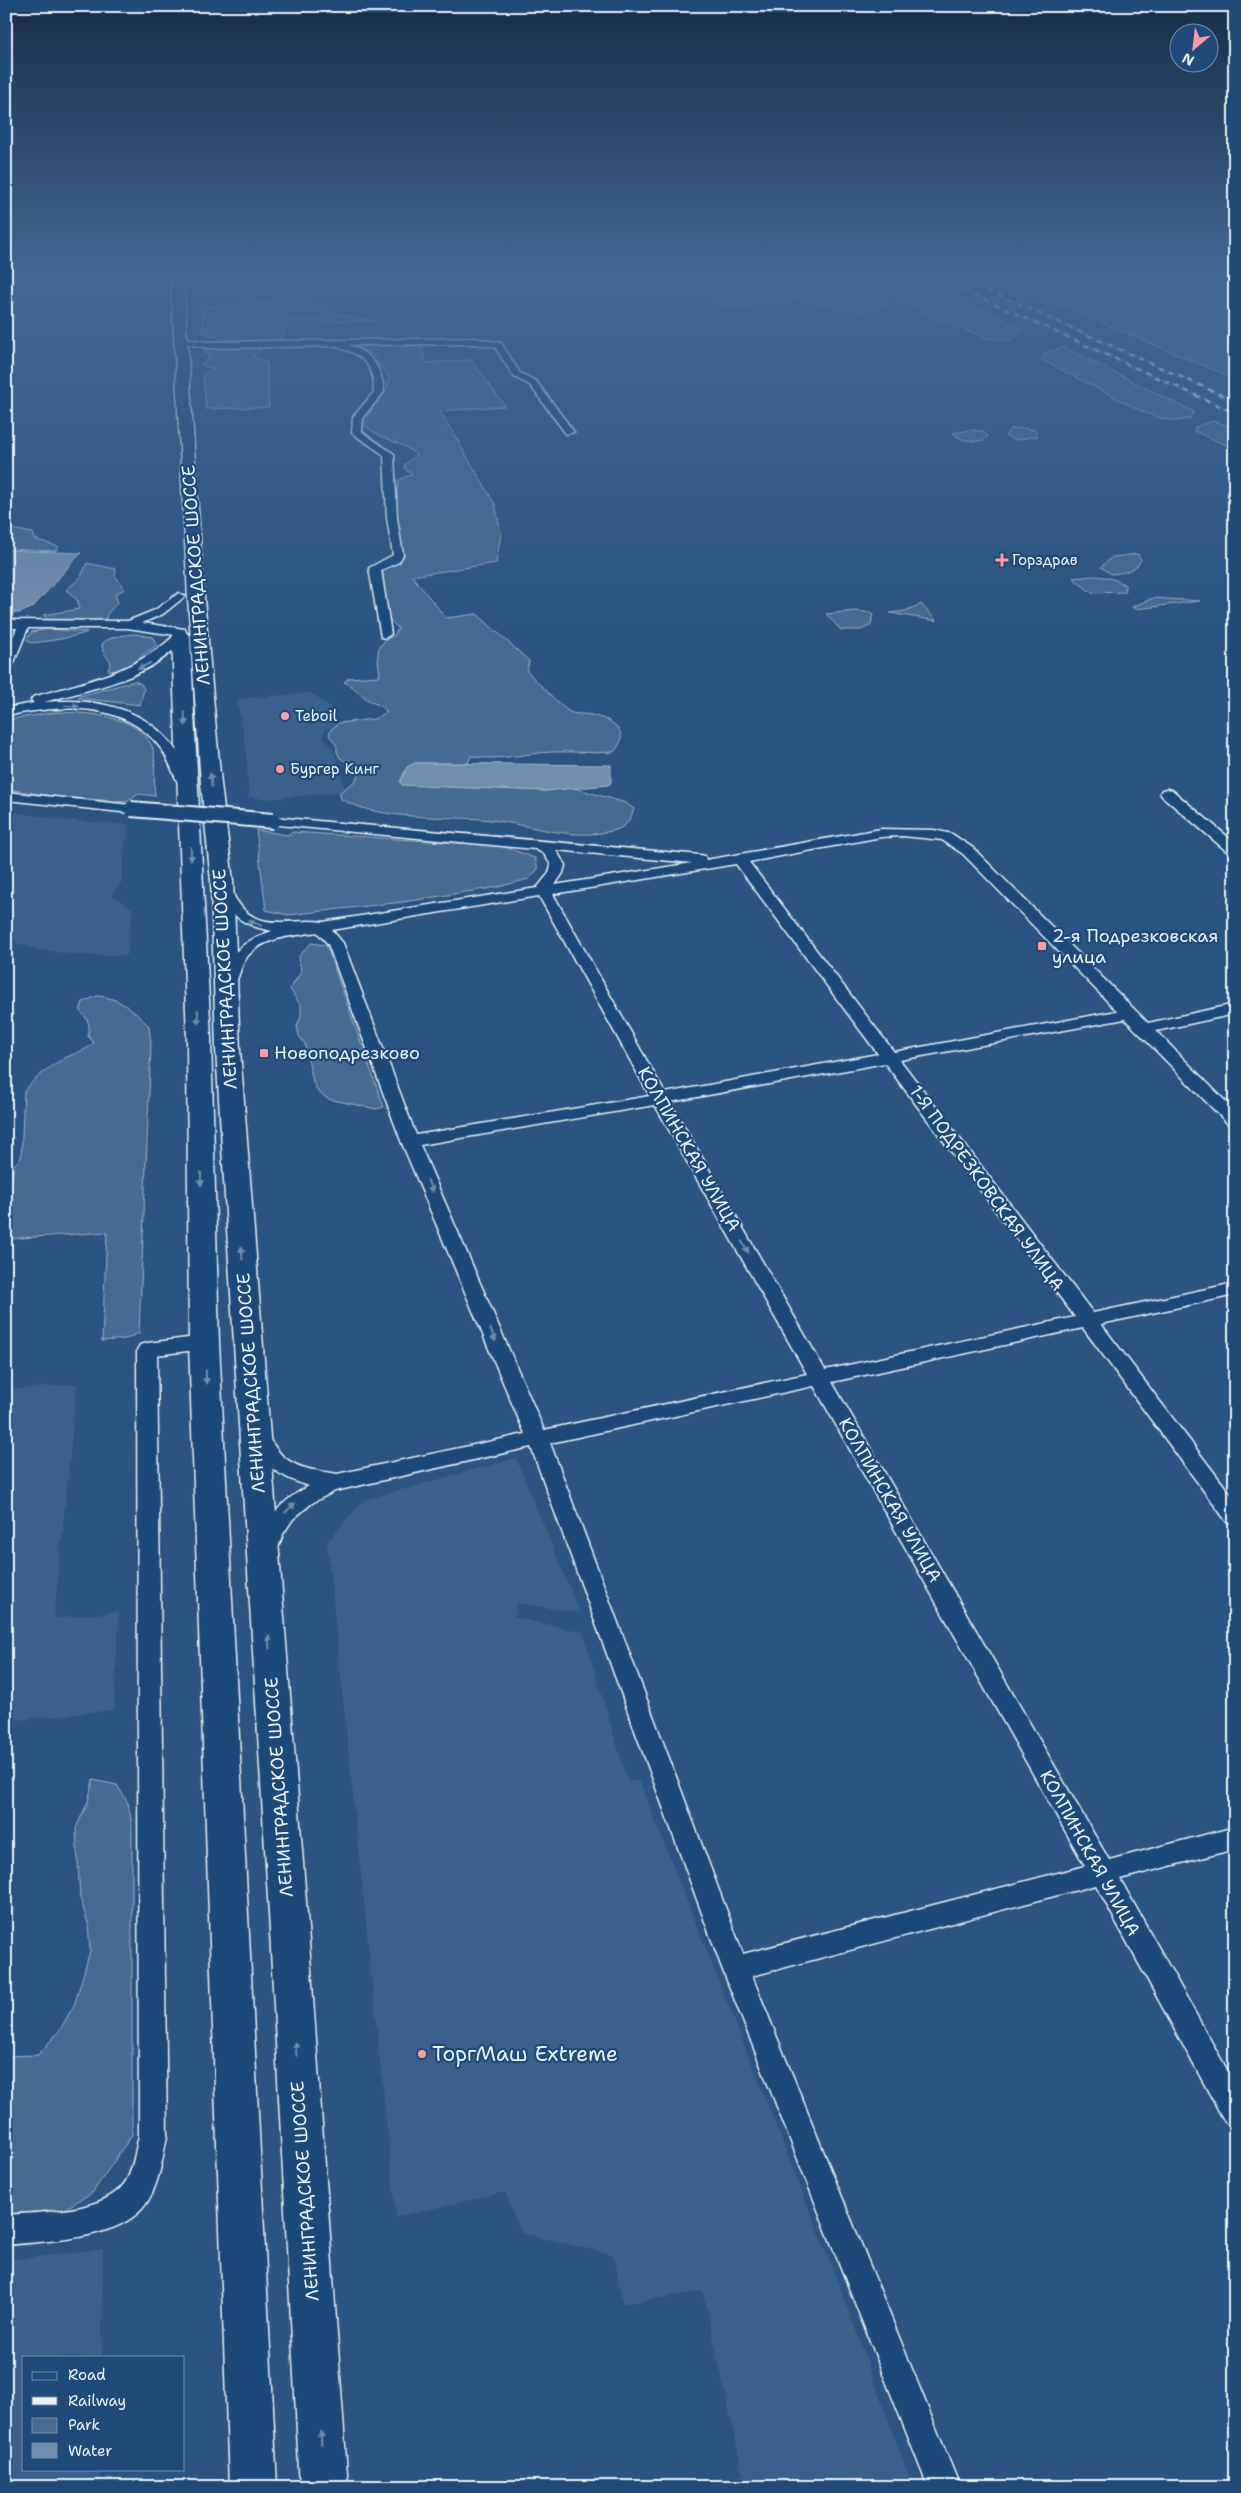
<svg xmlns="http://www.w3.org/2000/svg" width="1241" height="2493" viewBox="0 0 1241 2493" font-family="'Shantell Sans',sans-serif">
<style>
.built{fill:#3a608b}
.green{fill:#476b93;stroke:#98aec6}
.water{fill:#708ead;stroke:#a0b6cb}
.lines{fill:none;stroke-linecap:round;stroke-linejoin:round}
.minor-casing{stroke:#e8f1f8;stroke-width:3}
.highway-casing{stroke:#e8f1f8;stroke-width:3}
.minor{fill:#1f4a7a;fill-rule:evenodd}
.highway{fill:#1f4a7a;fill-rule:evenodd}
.rail-casing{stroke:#e8f1f8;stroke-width:2.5}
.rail{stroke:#1f4a7a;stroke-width:2;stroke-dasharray:5.5;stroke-linecap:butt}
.minor-bridge-casing{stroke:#e8f1f8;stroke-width:18;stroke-linecap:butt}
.minor-bridge{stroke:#1f4a7a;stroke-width:14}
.oneway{fill:#6f8dac}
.poi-dot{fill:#ff9aa2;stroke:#1f4a7a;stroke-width:2}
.labels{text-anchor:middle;stroke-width:4.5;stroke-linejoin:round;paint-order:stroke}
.far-poi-label{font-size:15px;fill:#e8f1f8;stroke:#1f4a7a;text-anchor:start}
.street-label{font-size:18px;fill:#e8f1f8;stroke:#1f4a7a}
.poi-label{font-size:18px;fill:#e8f1f8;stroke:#1f4a7a;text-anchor:start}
.near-poi-label{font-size:21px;fill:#e8f1f8;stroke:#1f4a7a;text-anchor:start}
</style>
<rect width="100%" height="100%" fill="#2b5482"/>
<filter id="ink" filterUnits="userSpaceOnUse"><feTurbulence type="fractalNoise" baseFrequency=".02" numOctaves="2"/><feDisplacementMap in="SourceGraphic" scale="10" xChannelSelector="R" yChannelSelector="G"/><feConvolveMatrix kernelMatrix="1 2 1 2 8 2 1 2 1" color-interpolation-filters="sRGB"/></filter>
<g filter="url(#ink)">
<g class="built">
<polygon points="311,693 333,709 335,725 325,729 323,737 335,753 346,792 266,799 249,797 246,750 237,699"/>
<polygon points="6,811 64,820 128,825 121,883 112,895 133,909 127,956 82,955 39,950 6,940"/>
<polygon points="77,1384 54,1618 119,1612 114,1710 8,1721 6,1733 6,1390"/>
<polygon points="516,1458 580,1613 517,1603 514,1617 583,1632 628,1782 639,1780 840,2287 913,2487 695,2487 743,2475 703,2291 623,2304 614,2255 521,2233 505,2192 396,2217 327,1542 364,1500"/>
<polygon points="103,2249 102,2357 24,2357 24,2469 100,2469 100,2487 6,2487 6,2260"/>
</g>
<g class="green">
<path d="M600,279H841L845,284L878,295V300L886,304L884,307L858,311L777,295L773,300L758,302L751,306L719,307L721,302C704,287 672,284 650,284C634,284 614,290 600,279Z"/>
<path d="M860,279H908L952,298L962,304L997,316L1023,331C1019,335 1012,340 1006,340C980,342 926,312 902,300L897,293Z"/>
<polygon points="1000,279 1235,279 1235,379"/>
<polygon points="294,302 330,313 375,321 288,321 282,338 276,341 230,342 203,332 202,307"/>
<path d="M419,344L427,363L471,360L505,406L440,411L495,504L501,534L496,563L412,576L446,618L477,614L529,661L527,671C535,679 563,710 572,713C579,715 588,713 595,716C615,721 631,733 614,752C593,754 573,751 552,752C525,753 498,762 471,756L468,763H415L402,785L546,791L571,787L626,803L634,809C630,820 627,827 615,830C574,842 532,825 491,820C445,815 382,822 341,799L339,793L355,781L358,775L356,768L340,758L337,752V746L329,735L331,729L339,723L374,719L387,712C381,704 375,705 367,699C358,693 354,686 344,682L349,678L380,676C378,654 372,645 395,635L398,628L387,617L383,571C389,564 398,564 403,556L395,504L399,480L412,474L406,470L404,465L416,455C402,440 375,440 363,422L387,388L389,377L372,355L354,348L358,345Z"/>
<polygon points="247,346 259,347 261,350 253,356 267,363 269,407 206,409 203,374 215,369 203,366 201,364 210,358 203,351 218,347"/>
<polygon points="1064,347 1194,412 1189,419 1178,421 1163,419 1143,412 1042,360 1045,353"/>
<polygon points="1213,421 1235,428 1235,449 1194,431 1195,427"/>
<polygon points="1024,428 1035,430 1038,436 1015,440 1005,436 1010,429"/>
<path d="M972,430L983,431L988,436L984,440C973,442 962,442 953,433Z"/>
<polygon points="6,528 33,533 35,539 59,547 55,551 6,549"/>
<path d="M1138,554L1141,560C1135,572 1122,573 1111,574L1101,567L1112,557Z"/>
<path d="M87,563L116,569L115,575L124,589L115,595L118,602C114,607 106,613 106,619L86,622L49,621L43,615L79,609L78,601L66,590L81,577Z"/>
<path d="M1091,576C1104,576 1114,578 1125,585L1126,592L1092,593L1073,578Z"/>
<polygon points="1153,598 1200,601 1136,609 1132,607"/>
<polygon points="921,604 937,621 890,613 905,611"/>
<polygon points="856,611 873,613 871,625 861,630 841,630 826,614"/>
<path d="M49,629L87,632C78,637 43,642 31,643L27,640L31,632Z"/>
<path d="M135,634L152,637L157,644C154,649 149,650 144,654C131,664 130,674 108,670L111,662L103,652L102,644C109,636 125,635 135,634Z"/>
<polygon points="135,681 141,684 144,689 140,705 78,698 80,696"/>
<path d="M57,712C87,713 136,714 152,746C157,756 153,783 155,796L139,794L127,802L60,797L6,789V720Z"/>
<polygon points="256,830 287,835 293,832 502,846 535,858 538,869 529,879 498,887 403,902 288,915 266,910"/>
<polygon points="311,943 326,945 384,1107 376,1109 328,1099 318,1092 313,1082 305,1044 299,1036 297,1026 301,1016 301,1006 290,989 301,972 299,956"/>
<path d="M97,996C119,997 134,1011 149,1026L151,1045L139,1333L126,1339L102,1341L107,1232L6,1239L14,1165L21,1158L24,1091C35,1078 51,1065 67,1057C77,1052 85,1051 94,1043L88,1036C91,1024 88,1019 80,1011L83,1002Z"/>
<polygon points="93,1780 117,1785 128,1803 132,1825 132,2135 93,2192 63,2210 6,2214 6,2056 38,2055 60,2030 75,2003 90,1951 88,1923 80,1898 76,1828 88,1802"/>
</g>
<g class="water">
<polygon points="6,550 81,553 33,607 20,613 6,613"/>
<polygon points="415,763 611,765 611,783 608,785 546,791 402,785 400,782 407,767"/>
</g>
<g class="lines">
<defs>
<g id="minor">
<path d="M180,333L192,340L208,342L475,338L501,343L520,373L536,381L574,432L566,434L530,385L514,377L495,347L475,344L348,345C372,353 382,368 384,392L363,417L362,432L394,454L397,518L403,555L399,562L381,570L391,634L385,638L381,637L369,568L393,555L387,518L384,455L352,433L353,417L374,392C374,373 369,360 351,352C346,350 340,349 337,346L208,348L187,344L176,336Z"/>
<path d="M179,593L185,596L183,598L163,614L142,623L185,629L187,635C154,679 93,688 44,702C88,698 138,705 168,740C180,753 186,771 194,787L192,790H182C173,776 170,759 159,746C122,700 58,705 6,716V708L34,703L31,700L33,697C84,682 134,673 175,635L127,628H28L12,667L6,671V652L17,628H6V620L128,621L155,610Z"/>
<polygon points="1167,789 1172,790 1235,843 1235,855 1230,854 1162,796 1160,793 1162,790"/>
<polygon points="6,792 131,805 138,809 131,813 6,800"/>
<path d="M273,817L700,855L705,856L706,860L881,829L934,830L952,834L973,848L1148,1023L1235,1004V1014L1156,1031L1235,1111V1126L1229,1125L1125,1019L900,1060L1093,1313L1235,1283V1295L1101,1324L1235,1500V1524L1227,1522L1083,1328L832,1382L1109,1860L1235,1827V1849L1120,1879L1235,2084V2125L1225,2122L1096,1885L752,1976L960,2487H928L722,1968L531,1447L335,1491L312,1503L293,1519L283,1534L276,1553L268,1555L260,1553L257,1547C266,1518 282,1500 309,1486C280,1477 262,1465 248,1438L251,1433C269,1428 272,1448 285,1458C302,1471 318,1470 337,1474L525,1434L401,1141L328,944L317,932C294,936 259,937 245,960C240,968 239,978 234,985H222L220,982C229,953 243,941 272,931C243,926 227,914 216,887L223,883L228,884C232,889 233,896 237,901C258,934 293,917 323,922L537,888L549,873L551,865L544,854L535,849L268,824L266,821L268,818ZM903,836L942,840L963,854L1117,1011L894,1052L749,862L881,837ZM556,850L692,863L555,885L563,873L565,865ZM736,864L878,1054L665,1093L553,894ZM539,896L650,1096L416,1135L343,943L332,930ZM885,1063L1075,1317L825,1370L670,1102ZM655,1105L807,1374L544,1430L420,1145ZM814,1386L1085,1866L743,1954L550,1443Z"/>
<path d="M204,1336L211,1338L214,1343L211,1348L157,1355L167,2136C162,2159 159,2190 142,2209C114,2240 45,2241 6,2245V2215C40,2212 107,2213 126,2181C134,2168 135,2150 139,2136L137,1350L140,1345L147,1343Z"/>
</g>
<g id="highway">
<polygon points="171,279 183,279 204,598 221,784 233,881 240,1050 307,1914 348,2487 300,2487 269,1914 216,1050 211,881 201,784 188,598"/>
<polygon points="181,632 187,633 190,637 211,1038 219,1343 277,2487 229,2487 189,1343 187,1038 172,637 175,633"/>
</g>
</defs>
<use href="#minor" class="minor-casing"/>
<use href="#highway" class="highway-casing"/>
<use href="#minor" class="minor"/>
<use href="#highway" class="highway"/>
<defs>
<g id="rail">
<polyline points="939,279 1235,413"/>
<polyline points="962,279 1235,401"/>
</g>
</defs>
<use href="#rail" class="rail-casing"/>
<use href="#rail" class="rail"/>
<defs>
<polyline id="minor-bridge" points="131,809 273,821"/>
</defs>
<use href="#minor-bridge" class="minor-bridge-casing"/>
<use href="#minor-bridge" class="minor-bridge"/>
</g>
<defs><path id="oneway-solid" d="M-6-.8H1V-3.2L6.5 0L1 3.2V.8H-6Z" transform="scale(1.25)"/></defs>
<g class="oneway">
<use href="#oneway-solid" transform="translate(144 666) rotate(153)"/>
<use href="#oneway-solid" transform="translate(72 706) rotate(2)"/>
<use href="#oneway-solid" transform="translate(185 719) rotate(87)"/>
<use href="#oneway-solid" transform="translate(211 780) rotate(-95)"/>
<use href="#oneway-solid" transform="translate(191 854) rotate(88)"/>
<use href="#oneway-solid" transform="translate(255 923) rotate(-157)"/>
<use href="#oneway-solid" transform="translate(198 1017) rotate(88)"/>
<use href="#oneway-solid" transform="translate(201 1179) rotate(89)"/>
<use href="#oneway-solid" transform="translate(430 1186) rotate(67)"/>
<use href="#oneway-solid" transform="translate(745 1247) rotate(60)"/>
<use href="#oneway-solid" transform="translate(242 1253) rotate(-94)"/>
<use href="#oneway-solid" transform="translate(493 1335) rotate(67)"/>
<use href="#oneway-solid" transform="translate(206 1377) rotate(88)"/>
<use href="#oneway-solid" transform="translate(290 1508) rotate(-43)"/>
<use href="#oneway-solid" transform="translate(269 1642) rotate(-94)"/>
<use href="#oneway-solid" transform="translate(296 2049) rotate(-94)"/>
<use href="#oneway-solid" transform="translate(321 2438) rotate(-93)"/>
</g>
</g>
<linearGradient id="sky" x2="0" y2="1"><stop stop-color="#182e48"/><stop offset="0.44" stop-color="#446792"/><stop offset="1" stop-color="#446792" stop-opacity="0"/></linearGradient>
<rect width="1241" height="628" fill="url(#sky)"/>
<g class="poi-dot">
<path d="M999.5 552.5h5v5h5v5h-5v5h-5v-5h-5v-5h5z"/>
<circle cx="285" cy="716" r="5"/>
<circle cx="280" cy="769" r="5"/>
<rect x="1037" y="941" width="10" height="10" rx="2.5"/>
<rect x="259" y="1048" width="10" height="10" rx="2.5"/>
<circle cx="422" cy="2054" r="5"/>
</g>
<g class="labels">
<g class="far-poi-label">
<text x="1012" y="565">Горздрав</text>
<text x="295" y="721">Teboil</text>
<text x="290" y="774">Бургер Кинг</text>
</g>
<g class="street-label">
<text transform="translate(196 575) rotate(-94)" y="6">ЛЕНИНГРАДСКОЕ ШОССЕ</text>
<text transform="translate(225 979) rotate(-93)" y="6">ЛЕНИНГРАДСКОЕ ШОССЕ</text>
<text transform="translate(689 1149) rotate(60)" y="6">КОЛПИНСКАЯ УЛИЦА</text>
<text transform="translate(987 1188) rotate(54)" y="6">1-Я ПОДРЕЗКОВСКАЯ УЛИЦА</text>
<text transform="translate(251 1383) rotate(-94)" y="6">ЛЕНИНГРАДСКОЕ ШОССЕ</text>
<text transform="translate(890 1500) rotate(60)" y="6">КОЛПИНСКАЯ УЛИЦА</text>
<text transform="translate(279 1787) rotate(-94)" y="6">ЛЕНИНГРАДСКОЕ ШОССЕ</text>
<text transform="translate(1090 1853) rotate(61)" y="6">КОЛПИНСКАЯ УЛИЦА</text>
<text transform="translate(305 2191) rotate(-94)" y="6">ЛЕНИНГРАДСКОЕ ШОССЕ</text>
</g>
<g class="poi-label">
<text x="1052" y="942">2-я Подрезковская<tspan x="1052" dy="21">улица</tspan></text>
<text x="274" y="1059">Новоподрезково</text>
</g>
<g class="near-poi-label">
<text x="432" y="2061">ТоргМаш Extreme</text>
</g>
</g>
<rect width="1241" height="2493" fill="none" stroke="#1f4a7a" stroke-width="25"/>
<rect x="12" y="12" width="1216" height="2468" fill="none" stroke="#e8f1f8" stroke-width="2" filter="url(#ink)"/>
<rect x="22" y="2356" width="162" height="115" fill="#1f4a7a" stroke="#6f8dac"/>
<rect x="32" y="2372" width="25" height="8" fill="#1f4a7a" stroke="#6f8dac"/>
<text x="68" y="2380" font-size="15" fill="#e8f1f8">Road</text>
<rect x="32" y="2397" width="25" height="8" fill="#e8f1f8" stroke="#6f8dac"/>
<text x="68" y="2406" font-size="15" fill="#e8f1f8">Railway</text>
<rect x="32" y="2418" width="25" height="15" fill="#476b93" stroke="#6f8dac"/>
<text x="68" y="2430" font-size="15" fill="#e8f1f8">Park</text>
<rect x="32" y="2443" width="25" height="15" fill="#708ead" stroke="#6f8dac"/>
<text x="68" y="2456" font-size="15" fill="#e8f1f8">Water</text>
<g transform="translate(1194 48) rotate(208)"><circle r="24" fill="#1f4a7a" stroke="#6f8dac"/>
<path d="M0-4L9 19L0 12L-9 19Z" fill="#ff9aa2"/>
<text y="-8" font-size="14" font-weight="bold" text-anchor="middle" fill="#e8f1f8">N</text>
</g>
</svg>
